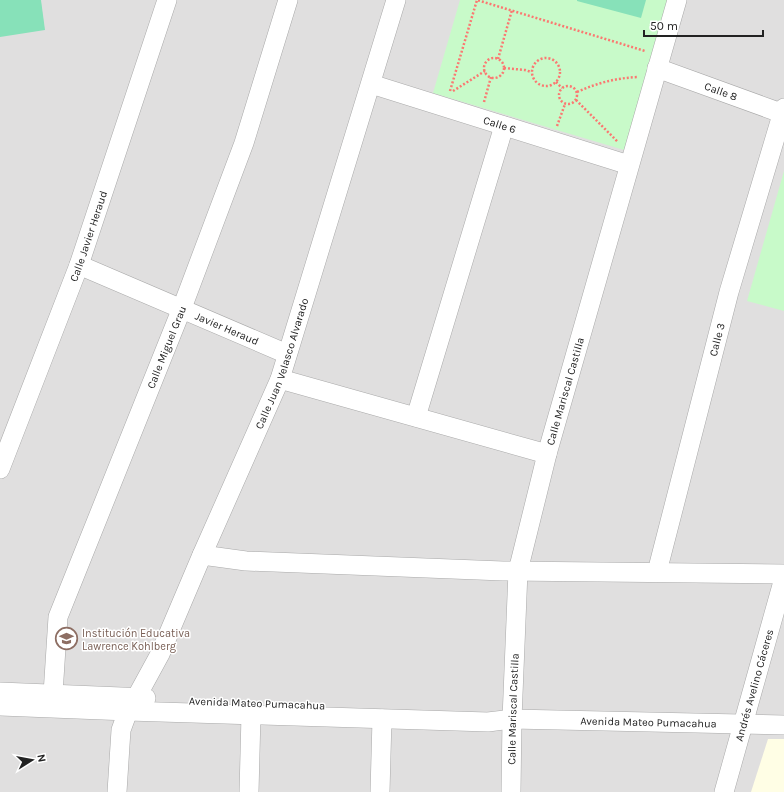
<svg xmlns="http://www.w3.org/2000/svg" width="784" height="792" viewBox="0 0 784 792" font-family="Karla,sans-serif">
<style>
.residential{fill:#e0dfdf}
.education{fill:#fffee5}
.park{fill:#c8fac9}
.pitch{fill:#87e1b9}
.lines{fill:none;stroke-linecap:round;stroke-linejoin:round}
.street-casing{stroke:#a9a9a9;stroke-width:20}
.path{stroke:#fb7871;stroke-width:2.5;stroke-dasharray:2 2;stroke-linecap:butt}
.street{stroke:#fff;stroke-width:19}
.labels{text-anchor:middle;stroke-width:3;stroke-linejoin:round;paint-order:stroke}
.street-label{font-size:11px;fill:#222;stroke:#fff}
.education-label{font-size:11px;fill:#785e54;stroke:#fff;text-anchor:start}
</style>
<rect width="100%" height="100%" fill="#f2efe9"/>
<rect class="residential" x="0" y="0" width="784" height="792"/>
<polygon class="education" points="768,739 784,739 784,792 751,792"/>
<g class="park">
<polygon points="460,0 668,0 624,150 433,93"/>
<polygon points="784,171 784,311 747,301"/>
</g>
<g class="pitch">
<polygon points="0,0 41,0 45,30 0,37"/>
<polygon points="577,0 646,0 641,18 577,1"/>
</g>
<g class="lines">
<defs>
<g id="street">
<path id="s1" d="M657,68L784,114"/>
<path id="s2" d="M371,84L629,165"/>
<path id="s3" d="M79,265L287,354"/>
<polyline points="280,379 547,454"/>
<polyline points="416,417 504,126"/>
<path id="s4" d="M0,469L79,265L167,0"/>
<polyline points="202,555 246,561 503,571 784,574"/>
<path id="s5" d="M657,572L729,292L784,108"/>
<polyline points="0,692 146,698"/>
<path id="s6" d="M53,694L58,617L182,308L244,143L288,0"/>
<path id="s7" d="M0,706L128,711L488,722L512,719L784,725"/>
<path id="s8" d="M117,792L121,730L128,711L136,698L160,654L202,555L280,379L396,0"/>
<polyline points="249,792 251,715"/>
<polyline points="380,792 382,719"/>
<path id="s9" d="M511,792L512,719L518,571L547,454L677,0"/>
<path id="s10" d="M724,792L784,578"/>
</g>
</defs>
<use href="#street" class="street-casing"/>
<g class="path">
<circle cx="546" cy="72" r="14"/>
<circle cx="494" cy="68" r="10"/>
<polyline points="498,59 512,10"/>
<polyline points="504,68 525,70 531,72"/>
<polyline points="556,82 562,88"/>
<circle cx="568" cy="95" r="9"/>
<polyline points="450,91 477,0 645,51"/>
<polyline points="453,91 485,71"/>
<path d="M577,92C597,83 616,78 638,77"/>
<polyline points="576,100 618,142"/>
<polyline points="484,102 491,77"/>
<polyline points="557,126 565,104"/>
</g>
<use href="#street" class="street"/>
</g>
<defs>
<symbol id="school-ring" viewBox="-11 -11 22 22"><circle r="9.5" fill="#fff" stroke="#8d6e63" stroke-width="1.5"/><path d="M0-5L7-2L0 1L-7-2ZM-4 1L0 2.5L4 1V4Q0 6-4 4Z" fill="#8d6e63"/></symbol>
</defs>
<g fill-rule="evenodd">
<use href="#school-ring" x="54" y="626" width="25" height="25"/>
</g>
<g class="labels">
<g class="street-label">
<text dy="4" stroke="none"><textPath href="#s1" startOffset="68">Calle 8</textPath></text>
<text dy="4" stroke="none"><textPath href="#s2" startOffset="135">Calle 6</textPath></text>
<text dy="4" stroke="none"><textPath href="#s4" startOffset="249">Calle Javier Heraud</textPath></text>
<text dy="4" stroke="none"><textPath href="#s3" startOffset="161">Javier Heraud</textPath></text>
<text dy="4" stroke="none"><textPath href="#s5" startOffset="240">Calle 3</textPath></text>
<text dy="4" stroke="none"><textPath href="#s6" startOffset="368">Calle Miguel Grau</textPath></text>
<text dy="4" stroke="none"><textPath href="#s8" startOffset="463">Calle Juan Velasco Alvarado</textPath></text>
<text dy="4" stroke="none"><textPath href="#s9" startOffset="407">Calle Mariscal Castilla</textPath></text>
<text dy="4" stroke="none"><textPath href="#s10" startOffset="111">Andrés Avelino Cáceres</textPath></text>
<text transform="translate(257 703) rotate(2)" y="4">Avenida Mateo Pumacahua</text>
<text dy="4" stroke="none"><textPath href="#s9" startOffset="83">Calle Mariscal Castilla</textPath></text>
<text dy="4" stroke="none"><textPath href="#s7" startOffset="649">Avenida Mateo Pumacahua</textPath></text>
</g>
<g class="education-label">
<text x="82" y="637">Institución Educativa<tspan x="82" dy="13">Lawrence Kohlberg</tspan></text>
</g>
</g>
<g transform="translate(32 760) rotate(79)" stroke="#ffffff" stroke-width="3" paint-order="stroke">
<path d="M0-3L7 15L0 10L-7 15Z" fill="#222222"/>
<text y="-6" font-size="11" font-weight="bold" text-anchor="middle" fill="#222222">N</text>
</g>
<path d="M644 30v6h119v-6" fill="none" stroke="#222222" stroke-width="2"/>
<text x="650" y="30" font-size="12" fill="#222222" stroke="#ffffff" stroke-width="3" paint-order="stroke">50 m</text>
</svg>
